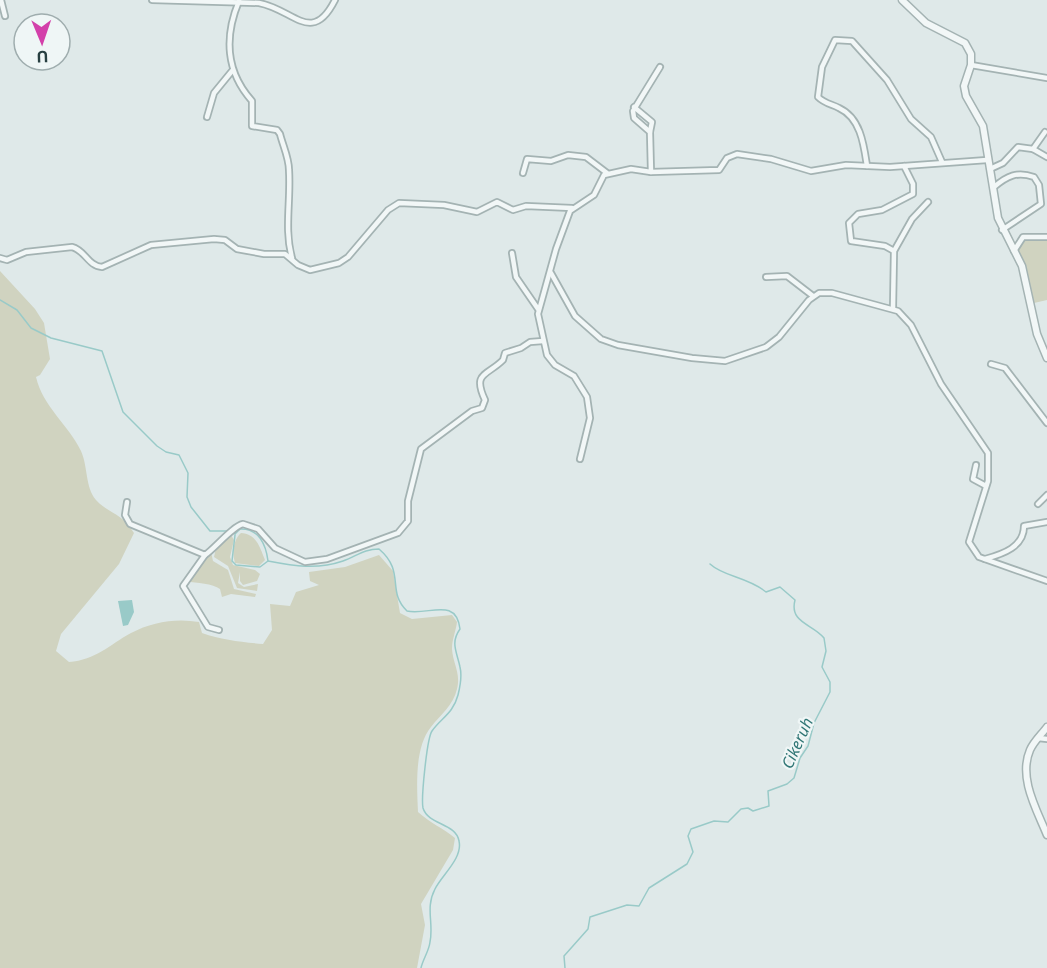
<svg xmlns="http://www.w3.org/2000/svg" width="1047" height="968" viewBox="0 0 1047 968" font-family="'Noto Sans',sans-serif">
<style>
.green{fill:#d0d3c0}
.water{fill:#99cac8}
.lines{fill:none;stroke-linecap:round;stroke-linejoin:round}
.stream{stroke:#99cac8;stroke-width:1.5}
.minor-casing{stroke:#a4b3b3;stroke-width:8}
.tertiary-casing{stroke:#a4b3b3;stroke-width:9}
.minor{stroke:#f2f7f7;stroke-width:4.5}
.tertiary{stroke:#f2f7f7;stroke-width:6}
.labels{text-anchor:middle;stroke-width:4.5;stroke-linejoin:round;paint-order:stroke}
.water-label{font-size:16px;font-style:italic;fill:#307675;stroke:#eff6f6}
</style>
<rect width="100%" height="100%" fill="#dfe9e9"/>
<g class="green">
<polygon points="1021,241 1047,241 1047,300 1034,303 1018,247"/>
<path d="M0,271L35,309L44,323L50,359L40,375L36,377C43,407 68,424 81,451C88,466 85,487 96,500C109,514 121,512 134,533L119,564L61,634L56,651L69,662C96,660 109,645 131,633C152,622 176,618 199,622L202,633C222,640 241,642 263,644L272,630L270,604L290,606L296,592L319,585L310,581L309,572L345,567L379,555L393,571L400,613L412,619L452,615L457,622C456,631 452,639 452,649C453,664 461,673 457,689C453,706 441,714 431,727C414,748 417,787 418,812C430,823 443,828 455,838L453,850L421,904L425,925L417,968H0Z"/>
<path d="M241,533C257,534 260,548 265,560L259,566L235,563C232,553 233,540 241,533Z"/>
<polygon points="231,535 234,540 230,557 233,565 255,570 260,574 257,581 243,585 240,581 240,572 238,583 244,587 258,584 257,591 237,588 228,566 214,557 216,548"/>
<path d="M211,552L213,561L228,570L234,589L256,594L255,597L231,594L222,597L220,589C213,584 196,582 187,582L203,560Z"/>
</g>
<polygon class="water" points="132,600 134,612 128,625 123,626 118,601"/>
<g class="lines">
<g class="stream">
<polyline points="0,300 17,310 31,328 51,338 102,351 123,412 157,446 166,452 179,455 188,473 187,497 191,507 210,531 227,531"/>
<path d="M232,532L235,534L240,529C259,528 266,545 268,561C294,566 317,570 343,561C357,556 364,549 379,549C406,572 386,591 407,611C428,616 456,596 460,629C450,643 457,652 460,667C462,675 460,687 458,695C453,714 441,718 432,731C427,738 421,798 423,808C428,825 456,823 459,841C463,858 442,875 435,889C425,908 434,923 430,942C429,951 423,959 421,968"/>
<polyline points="235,535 232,561 236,565 260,567 268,561"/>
<path d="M565,968L564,956L588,929L590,917L627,905L639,906L649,888L687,864L693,852L688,836L691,829L714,821L728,822L741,809L748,808L753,811L769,806L768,791L787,784L794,778L800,758L808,746L814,723L830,692V682L822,667L826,651L824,638C813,624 789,623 795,600L780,587L766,592C748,577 724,577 710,564"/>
</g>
<defs>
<g id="minor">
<polyline points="1,0 5,16"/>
<path d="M152,0L259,3C293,9 312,46 335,0"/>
<path d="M239,1C224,37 226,72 252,101V126L277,130L280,134C283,146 289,158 289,170C291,201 284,229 292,258"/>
<polyline points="971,65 1047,78"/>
<polyline points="634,107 652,122 650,132"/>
<polyline points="207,117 214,93 232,71"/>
<polyline points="1033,149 1045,132"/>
<path d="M867,166C864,146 861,118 839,108C832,104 825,104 818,97L822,67L835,40L852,41L887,80L911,119L931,137L942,162"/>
<polyline points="990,169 1003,163 1018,147 1033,149 1047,157"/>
<polyline points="651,172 650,132 634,118 633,111 660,67"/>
<polyline points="523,173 527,159 551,161 568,155 586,157 607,173"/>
<path d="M994,187C1007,176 1017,171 1034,177L1039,185L1041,204L1002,230"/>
<polyline points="894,251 885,246 851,241 849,223 858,214 882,210 913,194 913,184 904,166"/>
<polyline points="1014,251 1023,237 1047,237"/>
<polyline points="512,253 516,277 538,309"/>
<path d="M0,258L7,260L26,252L72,247C85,250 88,266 102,267L151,245L214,239L225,240L237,249L264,254H285L298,265L310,270L339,263L348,257L388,210L399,203L444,205L477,212L497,202L513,210L526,206L572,208"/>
<polyline points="551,273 575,316 601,339 618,345 692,358 725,361 766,347 779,337 809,300 819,293 832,293 898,311 911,325 941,384 988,453 988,481 969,542 979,557 1047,581"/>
<polyline points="766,277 787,276 813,296"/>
<polyline points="893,308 894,251 912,219 928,202"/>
<polyline points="991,364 1005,368 1047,423"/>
<polyline points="580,459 590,418 587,397 574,376 555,365 547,355 538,314 556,249 570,211 594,195 604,175 631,169 651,172 719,170 727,158 737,154 771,159 811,171 846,165 890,167 987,160"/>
<polyline points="976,465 973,479 986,486"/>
<path d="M127,502L125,515L130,524L205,555C215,548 233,526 243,524L258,529L275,548L305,562L327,559L398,533L408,521V501L421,449L472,411L482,408L485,400C472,372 487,376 503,360L505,353L521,348L530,342L543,341"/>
<polyline points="1038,504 1047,495"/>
<polyline points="205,555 183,586 208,627 219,630"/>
<path d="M985,559C1003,554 1024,547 1024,526L1047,522"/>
<polyline points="1038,738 1047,739"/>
</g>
<g id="tertiary">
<polyline points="902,0 926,23 965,43 971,54 971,65 964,86 966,96 983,126 998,218 1022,266 1037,334 1047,358"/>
<path d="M1047,727C1042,734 1034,741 1030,750C1018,778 1037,810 1047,835"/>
</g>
</defs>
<use href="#minor" class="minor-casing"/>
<use href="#tertiary" class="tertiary-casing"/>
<use href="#minor" class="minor"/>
<use href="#tertiary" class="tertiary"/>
</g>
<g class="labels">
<g class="water-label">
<text transform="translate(797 743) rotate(-66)" y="6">Cikeruh</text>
</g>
</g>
<g transform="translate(42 42) rotate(178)"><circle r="28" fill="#eff6f6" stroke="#9fadae" stroke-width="1.5"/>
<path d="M0-4.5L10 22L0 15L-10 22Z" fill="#d340aa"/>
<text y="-9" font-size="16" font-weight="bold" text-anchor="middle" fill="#273f41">U</text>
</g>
</svg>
